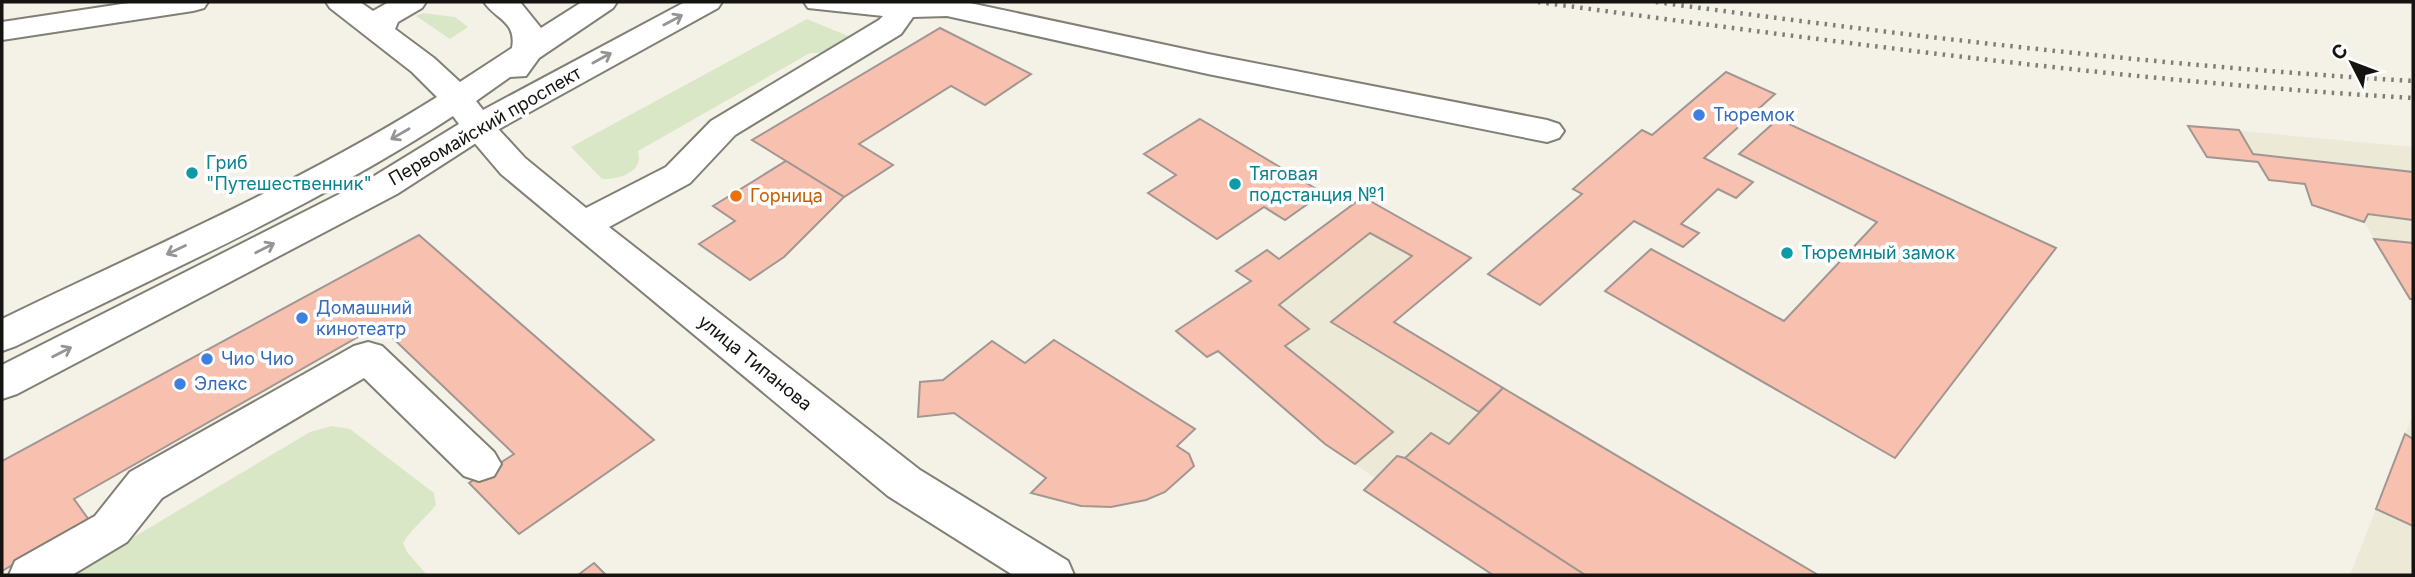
<svg xmlns="http://www.w3.org/2000/svg" width="2415" height="577" viewBox="0 0 2415 577" font-family="Inter,sans-serif">
<style>
.built{fill:#ece9d6}
.green{fill:#dae7c7}
.building{fill:#f8c0ae;stroke:#a19692;stroke-width:2}
.lines{fill:none;stroke-linecap:round;stroke-linejoin:round}
.minor-casing{stroke:#828076;stroke-width:4}
.major-casing{stroke:#828076;stroke-width:4}
.minor{fill:#fff;fill-rule:evenodd}
.major{fill:#fff;fill-rule:evenodd}
.rail{stroke:#7f7d77;stroke-width:4.5;stroke-dasharray:2.5 6;stroke-linecap:butt}
.oneway{stroke:#969594}
.shop-dot{fill:#3f7fe0;stroke:#fff;stroke-width:2.5}
.culture-dot{fill:#0f9aa8;stroke:#fff;stroke-width:2.5}
.food-dot{fill:#e8710a;stroke:#fff;stroke-width:2.5}
.labels{text-anchor:middle;stroke-width:7;stroke-linejoin:round;paint-order:stroke}
.shop-label{font-size:18px;fill:#366cbe;stroke:#fff;text-anchor:start}
.street-label{font-size:18px;fill:#151411;stroke:#fff}
.culture-label{font-size:18px;fill:#0d838f;stroke:#fff;text-anchor:start}
.food-label{font-size:18px;fill:#c56008;stroke:#fff;text-anchor:start}
</style>
<rect width="100%" height="100%" fill="#f4f2e7"/>
<g class="built">
<polygon points="2188,126 2413,147 2413,305 2364,222 2312,205 2305,184 2269,180 2258,162 2207,157"/>
<polygon points="1363,197 1471,258 1395,322 1818,575 1493,575 1364,490 1375,478 1325,444 1218,351 1207,357 1176,331 1250,281 1236,271 1267,250 1279,259"/>
<polygon points="2413,415 2413,575 2350,575 2376,509"/>
</g>
<g class="green">
<polygon points="423,13 455,17 468,27 450,39 416,16"/>
<path d="M807,19L848,36L846,44L821,53H810L638,151C645,172 618,180 602,179L571,147Z"/>
<path d="M332,426L350,429L434,493L436,505C425,519 412,528 403,543L407,552L427,575H70L310,432Z"/>
</g>
<g class="building">
<polygon points="940,28 1031,74 985,105 951,86 859,144 893,165 844,197 752,140"/>
<polygon points="1726,72 1775,94 1704,158 1753,182 1736,198 1718,189 1681,224 1699,233 1683,247 1634,221 1540,305 1488,274 1582,194 1573,189 1642,130 1652,135"/>
<polygon points="1200,119 1323,193 1285,220 1264,207 1217,239 1148,193 1176,175 1144,154"/>
<polygon points="1778,119 2056,248 1895,458 1605,291 1651,249 1784,321 1877,222 1739,154"/>
<polygon points="2188,126 2239,130 2253,154 2413,172 2413,220 2368,214 2364,222 2312,205 2305,184 2269,180 2258,162 2207,157"/>
<polygon points="786,161 844,197 784,257 750,280 699,244 735,221 713,206"/>
<polygon points="1363,197 1471,258 1394,322 1503,388 1479,412 1331,322 1412,256 1370,233 1279,305 1309,329 1285,346 1393,432 1355,464 1325,444 1218,351 1207,357 1176,331 1251,281 1236,271 1267,250 1279,259"/>
<polygon points="419,235 654,440 519,534 469,483 514,454 379,325 74,499 89,520 2,571 2,461"/>
<polygon points="2374,239 2413,243 2413,299 2410,299"/>
<polygon points="1054,340 1195,429 1177,446 1189,454 1194,466 1165,492 1146,500 1111,507 1081,506 1031,493 1046,478 954,413 918,417 920,382 943,380 992,341 1025,363"/>
<polygon points="1503,388 1818,575 1585,575 1405,458 1431,433 1449,444"/>
<polygon points="2405,434 2413,439 2413,526 2376,509"/>
<polygon points="1397,456 1405,458 1585,575 1493,575 1364,490"/>
<polygon points="594,563 606,575 578,575"/>
</g>
<g class="lines">
<defs>
<g id="minor">
<polygon points="804,2 965,2 1208,54 1547,120 1559,124 1564,131 1559,138 1547,142 1208,74 947,16 913,17 901,34 735,135 690,183 609,227 920,470 1068,561 1074,575 1013,575 888,496 501,174 461,127 466,120 478,117 490,120 525,158 586,208 666,167 711,121 879,20 883,16 808,8"/>
<polygon points="368,342 382,346 494,452 501,464 494,476 479,481 464,476 364,378 162,498 127,542 72,575 9,575 15,561 95,516 130,472 354,346"/>
</g>
<g id="major">
<polygon points="135,2 208,2 204,8 193,11 2,40 2,22"/>
<path d="M326,2H360L373,11L389,2H426L422,8L398,22L395,29L434,58L460,82L512,48C517,21 495,19 484,2H520L541,28L582,2H617L613,8L539,58L526,76L510,77L476,101L483,110L685,2H722L718,8L490,134L397,194L17,394L2,399V365L371,178L459,124L453,116C316,206 163,273 16,346L2,351V319C148,248 299,184 437,97L412,72L330,8Z"/>
</g>
</defs>
<use href="#minor" class="minor-casing"/>
<use href="#major" class="major-casing"/>
<use href="#minor" class="minor"/>
<use href="#major" class="major"/>
<g class="rail">
<path d="M1538,2C1829,41 2120,81 2413,98"/>
<path d="M1656,2C1908,36 2159,66 2413,81"/>
</g>
</g>
<defs><path id="oneway-shaft" d="M-6 0H5M1.5-3L5.5 0L1.5 3" fill="none" stroke-width="1.6" stroke-linecap="round" stroke-linejoin="round" transform="scale(1.75)"/></defs>
<g class="oneway">
<use href="#oneway-shaft" transform="translate(673 20) rotate(-28)"/>
<use href="#oneway-shaft" transform="translate(602 58) rotate(-29)"/>
<use href="#oneway-shaft" transform="translate(400 134) rotate(150)"/>
<use href="#oneway-shaft" transform="translate(265 248) rotate(-27)"/>
<use href="#oneway-shaft" transform="translate(176 250) rotate(154)"/>
<use href="#oneway-shaft" transform="translate(62 352) rotate(-27)"/>
</g>
<g class="shop-dot">
<circle cx="1699" cy="115" r="7"/>
<circle cx="302" cy="318" r="7"/>
<circle cx="207" cy="359" r="7"/>
<circle cx="180" cy="384" r="7"/>
</g>
<g class="culture-dot">
<circle cx="192" cy="173" r="7"/>
<circle cx="1235" cy="184" r="7"/>
<circle cx="1787" cy="253" r="7"/>
</g>
<circle class="food-dot" cx="736" cy="196" r="7"/>
<g class="labels">
<g class="shop-label">
<text x="1713" y="121">Тюремок</text>
<text x="316" y="314">Домашний<tspan x="316" dy="21">кинотеатр</tspan></text>
<text x="221" y="365">Чио Чио</text>
<text x="194" y="390">Элекс</text>
</g>
<g class="street-label">
<text transform="translate(485 126) rotate(-30)" y="6">Первомайский проспект</text>
<text transform="translate(755 363) rotate(39)" y="6">улица Типанова</text>
</g>
<g class="culture-label">
<text x="206" y="169">Гриб<tspan x="206" dy="21">"Путешественник"</tspan></text>
<text x="1249" y="180">Тяговая<tspan x="1249" dy="21">подстанция №1</tspan></text>
<text x="1801" y="259">Тюремный замок</text>
</g>
<g class="food-label">
<text x="750" y="202">Горница</text>
</g>
</g>
<rect width="2415" height="577" fill="none" stroke="#151411" stroke-width="7"/>
<g transform="translate(2352 63) rotate(312)" stroke="#ffffff" stroke-width="5" paint-order="stroke">
<path d="M0-5L12 26L0 18L-12 26Z" fill="#151411"/>
<text y="-10" font-size="19" font-weight="bold" text-anchor="middle" fill="#151411">С</text>
</g>
</svg>
